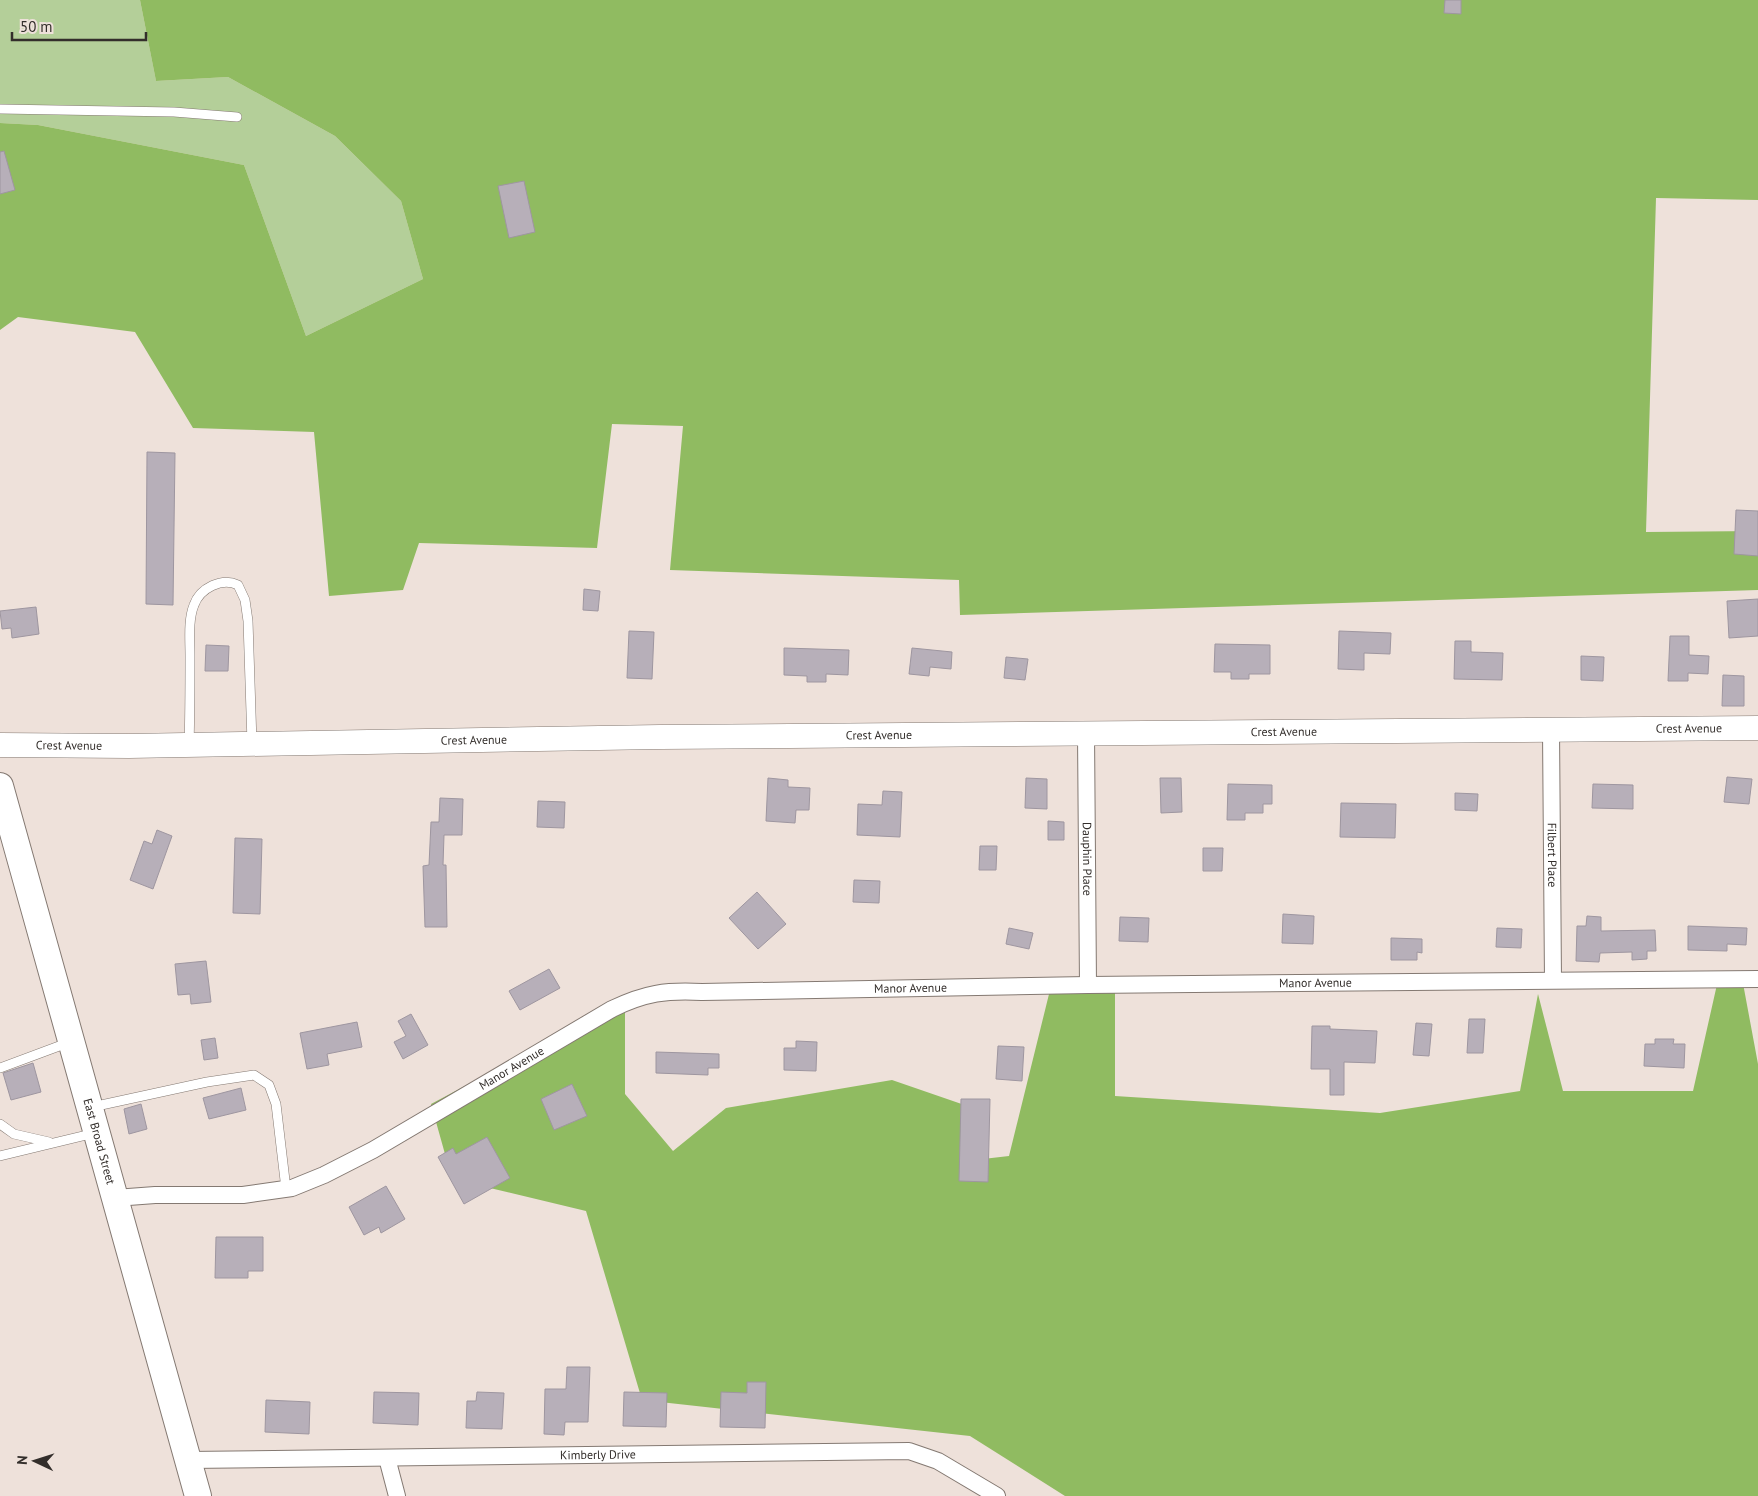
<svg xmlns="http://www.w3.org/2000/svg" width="1758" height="1496" viewBox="0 0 1758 1496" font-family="'PT Sans',sans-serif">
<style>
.green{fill:#b4cf99}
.forest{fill:#90bb61}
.building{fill:#b7afb9;stroke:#9e96a0}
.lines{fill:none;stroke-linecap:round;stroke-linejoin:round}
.lane-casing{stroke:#847972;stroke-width:10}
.street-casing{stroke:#847972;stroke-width:18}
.secondary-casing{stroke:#847972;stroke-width:25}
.primary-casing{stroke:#847972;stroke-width:28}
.lane{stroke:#fff;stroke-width:9}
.street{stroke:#fff;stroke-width:16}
.secondary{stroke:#fff;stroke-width:24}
.primary{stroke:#fff;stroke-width:26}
.labels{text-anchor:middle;stroke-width:4.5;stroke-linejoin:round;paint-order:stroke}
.street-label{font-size:12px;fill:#332e2b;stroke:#eee1da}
</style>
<rect width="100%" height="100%" fill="#eee1da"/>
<polygon class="green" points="0,0 140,0 156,81 228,77 335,136 401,201 423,279 306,336 244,165 38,125 0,123"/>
<g class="forest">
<polygon points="140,0 1758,0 1758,200 1656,198 1646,532 1758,531 1758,590 960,615 959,580 670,570 683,426 612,424 597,548 419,543 403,590 329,596 314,432 193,428 135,332 18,317 0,330 0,123 38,125 244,165 306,336 423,279 401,201 335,136 228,77 156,81"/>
<polygon points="1742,978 1758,1064 1758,1496 1065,1496 970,1436 642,1400 586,1211 452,1179 431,1104 625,1001 625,1094 673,1151 726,1108 892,1080 979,1110 983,1159 1009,1156 1051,986 1115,986 1115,1096 1380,1113 1520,1091 1538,994 1563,1091 1693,1091 1718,980"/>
</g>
<g class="building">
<polygon points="1445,0 1461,0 1461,14 1444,13"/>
<polygon points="4,151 15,190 0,194 0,152"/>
<polygon points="524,181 535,232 509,238 498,186"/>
<polygon points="147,452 175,453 173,605 146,604"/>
<polygon points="1736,510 1758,511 1758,556 1734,554"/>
<polygon points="584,589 600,591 598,611 583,610"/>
<polygon points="1758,599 1758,636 1729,638 1727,601"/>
<polygon points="36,607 39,634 12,638 11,628 2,629 0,611"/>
<polygon points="629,631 654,632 652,679 627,678"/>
<polygon points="1339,631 1391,633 1390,654 1364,653 1364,670 1338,669"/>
<polygon points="1670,636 1689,636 1689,655 1709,656 1708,674 1688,673 1688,681 1668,681"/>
<polygon points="1455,641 1471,641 1471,652 1503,653 1502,680 1454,679"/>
<polygon points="1215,644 1270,645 1270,674 1249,674 1249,679 1231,679 1231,672 1214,672"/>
<polygon points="206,645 229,646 228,671 205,671"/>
<polygon points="784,648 849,650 848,675 826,674 826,682 807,682 807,676 784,675"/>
<polygon points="912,648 952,652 951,669 930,667 929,676 909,674"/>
<polygon points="1581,656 1604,657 1603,681 1581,680"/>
<polygon points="1006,657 1028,659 1025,680 1004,678"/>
<polygon points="1723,675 1744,676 1744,706 1722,706"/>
<polygon points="1727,777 1752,779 1749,804 1724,802"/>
<polygon points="768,778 788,780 788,787 810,788 809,810 796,810 795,823 766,821"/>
<polygon points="1026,778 1047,779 1047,809 1025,808"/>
<polygon points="1160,778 1181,778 1182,812 1161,813"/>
<polygon points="1228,784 1272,785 1272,804 1263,804 1263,813 1245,813 1245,820 1227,820"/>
<polygon points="1593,784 1633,785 1633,809 1592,808"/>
<polygon points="883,791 902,792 900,837 857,835 858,804 882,805"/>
<polygon points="1455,793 1478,794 1477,811 1455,810"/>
<polygon points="440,798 463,799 462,835 444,835 443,865 446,865 447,927 425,927 423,866 429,865 431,822 439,822"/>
<polygon points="538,801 565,802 564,828 537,827"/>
<polygon points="1341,803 1396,804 1395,838 1340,837"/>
<polygon points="1048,821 1064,822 1064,840 1048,840"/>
<polygon points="157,830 172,836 153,889 130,880 144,841 152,844"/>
<polygon points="235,838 262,839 260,914 233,913"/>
<polygon points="980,846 997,846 996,870 979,870"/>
<polygon points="1203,848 1223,848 1222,871 1203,871"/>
<polygon points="854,880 880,881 879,903 853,902"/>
<polygon points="757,892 786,924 758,949 729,918"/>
<polygon points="1283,914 1314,916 1313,944 1282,943"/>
<polygon points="1587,916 1601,917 1601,931 1655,930 1656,951 1647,951 1647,959 1632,960 1632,952 1600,953 1599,962 1576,961 1577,926 1586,926"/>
<polygon points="1120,917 1149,918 1148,942 1119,941"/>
<polygon points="1688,926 1747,928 1746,945 1727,944 1727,951 1688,950"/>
<polygon points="1009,928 1033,933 1029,949 1006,944"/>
<polygon points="1497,928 1522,929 1521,948 1496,947"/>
<polygon points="1391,938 1422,939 1422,953 1417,952 1417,960 1391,960"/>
<polygon points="206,961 211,1002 191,1004 190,994 178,995 175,964"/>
<polygon points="549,969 560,988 520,1010 509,991"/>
<polygon points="411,1014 428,1045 403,1059 394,1042 406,1036 398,1021"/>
<polygon points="1469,1019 1485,1019 1483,1053 1467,1053"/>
<polygon points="357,1022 362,1047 327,1054 329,1065 307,1069 300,1033"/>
<polygon points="1416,1023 1432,1024 1429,1056 1413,1055"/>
<polygon points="1312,1026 1330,1026 1330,1029 1377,1031 1375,1063 1344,1062 1344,1095 1330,1095 1330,1069 1311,1069"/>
<polygon points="215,1038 218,1058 204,1060 201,1040"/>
<polygon points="1655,1039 1674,1039 1673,1044 1685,1044 1684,1068 1644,1066 1645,1044 1655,1044"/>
<polygon points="796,1041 817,1042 816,1071 784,1070 784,1048 796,1048"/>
<polygon points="998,1046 1024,1047 1022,1081 996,1079"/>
<polygon points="656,1052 719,1054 719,1068 708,1068 708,1075 656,1073"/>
<polygon points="33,1063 41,1092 11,1100 3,1073"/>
<polygon points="572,1084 587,1116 554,1130 541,1099"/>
<polygon points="241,1088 246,1110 209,1119 203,1098"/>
<polygon points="961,1099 990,1099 988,1182 959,1181"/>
<polygon points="141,1104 147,1129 129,1134 124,1109"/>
<polygon points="487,1137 510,1178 464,1204 438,1157 453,1148 456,1154"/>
<polygon points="386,1186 405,1219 381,1233 379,1227 364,1235 349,1207"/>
<polygon points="216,1237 263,1237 263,1271 248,1271 248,1278 215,1278"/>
<polygon points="567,1367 590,1367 588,1422 565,1422 564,1435 544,1434 545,1389 566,1389"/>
<polygon points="747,1382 766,1382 765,1428 720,1427 721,1392 747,1393"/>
<polygon points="374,1392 419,1393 418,1425 373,1423"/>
<polygon points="477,1392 504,1393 502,1429 466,1428 467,1401 476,1401"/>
<polygon points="624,1392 667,1393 666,1427 623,1426"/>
<polygon points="266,1400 310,1402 309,1434 265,1432"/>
</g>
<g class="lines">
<defs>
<g id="lane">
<polyline points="0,109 174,112 237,117"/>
<path d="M189,745C190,715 190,685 190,655C190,639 188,620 194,605C200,588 222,577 238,585L245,600L248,621L252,743"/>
<polyline points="0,1068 70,1042"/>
<polyline points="92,1107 207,1082 254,1075 269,1085 276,1104 286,1189"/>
<polyline points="0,1124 14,1134 49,1142"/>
<polyline points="0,1156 95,1133"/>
</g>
<g id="street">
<path id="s1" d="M1551,730L1553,980"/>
<path id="s2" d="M1086,733L1088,985"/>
<path id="s3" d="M115,1198L155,1195H243L292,1188L324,1175L373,1150L612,1009C645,993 666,990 702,992L1088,985L1758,979"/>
<polyline points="387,1458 397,1496"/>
<path id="s4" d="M188,1460L909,1451L938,1461L997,1496"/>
</g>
<g id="secondary">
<path id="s5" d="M0,745L129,746L660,737L1758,728"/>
</g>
<g id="primary">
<path id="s6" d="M0,786L198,1496"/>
</g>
</defs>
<use href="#lane" class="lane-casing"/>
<use href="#street" class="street-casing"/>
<use href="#secondary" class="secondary-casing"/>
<use href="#primary" class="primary-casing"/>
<use href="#lane" class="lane"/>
<use href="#street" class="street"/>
<use href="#secondary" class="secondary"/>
<use href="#primary" class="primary"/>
</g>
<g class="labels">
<g class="street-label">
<text dy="4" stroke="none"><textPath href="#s5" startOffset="1689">Crest Avenue</textPath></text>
<text dy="4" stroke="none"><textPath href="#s5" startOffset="1284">Crest Avenue</textPath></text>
<text dy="4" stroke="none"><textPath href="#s5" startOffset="879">Crest Avenue</textPath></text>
<text dy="4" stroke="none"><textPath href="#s5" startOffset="474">Crest Avenue</textPath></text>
<text dy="4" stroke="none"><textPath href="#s5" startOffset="69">Crest Avenue</textPath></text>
<text dy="4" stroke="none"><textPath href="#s1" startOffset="125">Filbert Place</textPath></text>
<text dy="4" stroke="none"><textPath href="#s2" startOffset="126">Dauphin Place</textPath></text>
<text dy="4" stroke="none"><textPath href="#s3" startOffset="1251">Manor Avenue</textPath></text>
<text dy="4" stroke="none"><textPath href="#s3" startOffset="846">Manor Avenue</textPath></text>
<text dy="4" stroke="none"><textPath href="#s3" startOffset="428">Manor Avenue</textPath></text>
<text dy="4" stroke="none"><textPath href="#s6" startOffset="369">East Broad Street</textPath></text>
<text dy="4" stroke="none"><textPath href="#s4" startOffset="410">Kimberly Drive</textPath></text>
</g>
</g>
<g transform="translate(35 1461) rotate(274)" stroke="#eee1da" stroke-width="4" paint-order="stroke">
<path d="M0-4L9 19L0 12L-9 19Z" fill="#332e2b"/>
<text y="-8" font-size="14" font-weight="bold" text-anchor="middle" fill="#332e2b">N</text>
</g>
<path d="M12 32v8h134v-8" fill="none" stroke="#332e2b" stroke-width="2.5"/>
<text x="20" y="32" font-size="15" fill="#332e2b" stroke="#eee1da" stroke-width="4" paint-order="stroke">50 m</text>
</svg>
